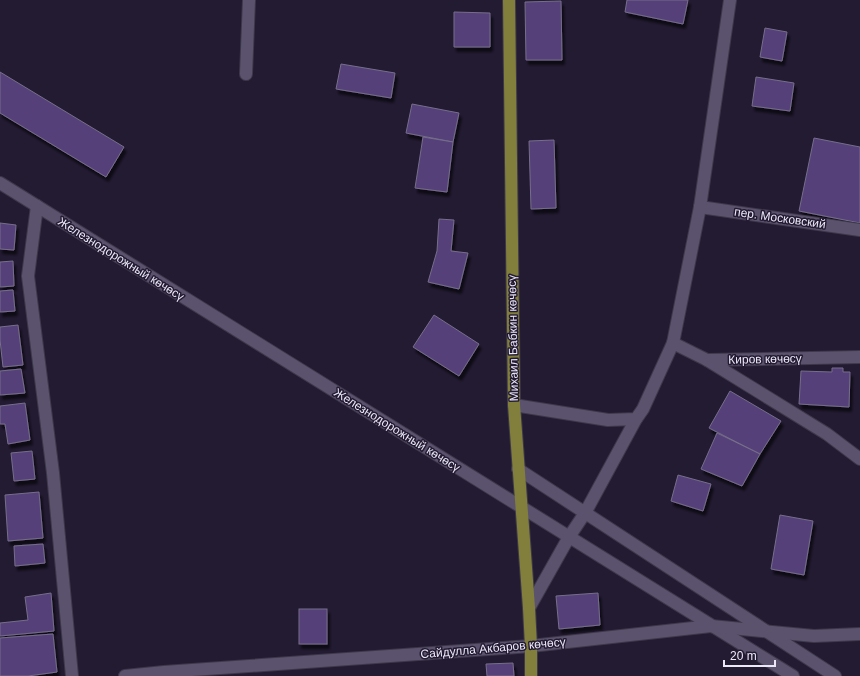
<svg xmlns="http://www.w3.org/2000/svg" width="860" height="676" viewBox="0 0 860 676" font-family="Arial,sans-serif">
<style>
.building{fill:#544179;stroke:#766e8a;filter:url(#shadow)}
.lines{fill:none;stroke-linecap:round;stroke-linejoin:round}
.minor-casing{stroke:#3e384a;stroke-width:14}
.major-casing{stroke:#3e384a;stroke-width:14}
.minor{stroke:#5b536e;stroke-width:12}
.major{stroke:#827f3c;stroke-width:12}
.labels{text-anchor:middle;stroke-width:3;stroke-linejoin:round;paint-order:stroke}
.street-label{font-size:12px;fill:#ece8f8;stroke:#231b32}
</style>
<defs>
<filter id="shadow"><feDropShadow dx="2.5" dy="4.5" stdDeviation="1" flood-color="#0009"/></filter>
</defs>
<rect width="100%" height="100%" fill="#231b32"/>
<g class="building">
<polygon points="627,0 688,0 683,24 625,12"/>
<polygon points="561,1 562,60 526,60 525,2"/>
<polygon points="454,12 490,13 490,47 454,47"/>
<polygon points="765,28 787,32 782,61 760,57"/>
<polygon points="341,64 395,73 391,98 336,89"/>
<polygon points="0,72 124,147 106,177 0,113"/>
<polygon points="756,77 794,83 790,111 752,106"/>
<polygon points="412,104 459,113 453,142 406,133"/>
<polygon points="423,137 453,142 447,192 415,188"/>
<polygon points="814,138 860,147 860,223 799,211"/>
<polygon points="554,140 556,208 531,209 529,141"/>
<polygon points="439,219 454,220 451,251 468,253 459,289 428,282 437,251"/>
<polygon points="0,223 16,225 14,250 0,249"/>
<polygon points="13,261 14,286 0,287 0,262"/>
<polygon points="13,290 15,311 0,312 0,291"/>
<polygon points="434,315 479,344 459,376 413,347"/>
<polygon points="18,325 23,365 3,367 0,340 0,327"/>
<polygon points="832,368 843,368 843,372 850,372 849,407 799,404 801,371 832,372"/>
<polygon points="21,369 25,393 0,395 0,371"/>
<polygon points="730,391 781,421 760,454 709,428"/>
<polygon points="25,403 30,440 8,444 5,424 0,424 0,406"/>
<polygon points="717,433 760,454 742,486 701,469"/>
<polygon points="32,451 35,479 14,481 11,453"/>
<polygon points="678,475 711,484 703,511 671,501"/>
<polygon points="39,492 43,538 8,541 5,495"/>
<polygon points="780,515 813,521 804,575 771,569"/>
<polygon points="43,544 45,563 15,566 14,546"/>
<polygon points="51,593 54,631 0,636 0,623 28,620 25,597"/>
<polygon points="598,593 600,625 559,629 556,596"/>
<rect x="299" y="609" width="28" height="35"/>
<polygon points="53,634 57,672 28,676 0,676 0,638"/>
<polygon points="513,663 514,676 487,676 486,664"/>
</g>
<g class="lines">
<defs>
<g id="minor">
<polyline points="246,74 249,0"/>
<polyline points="0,183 793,676"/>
<polyline points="37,206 28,276 53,473 72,676"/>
<polyline points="700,207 860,230"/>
<polyline points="673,343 707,360 860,357"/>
<polyline points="707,360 827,434 860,459"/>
<polyline points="514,405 608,420 636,419 643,409 673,343 700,207 730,0"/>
<polyline points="518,469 835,676"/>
<polyline points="529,608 569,537 585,513 636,419"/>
<polyline points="125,676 164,672 531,646 711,626 814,636 860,634"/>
</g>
<polyline id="major" points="509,0 514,405 529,608 531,646 531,676"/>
</defs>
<use href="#minor" class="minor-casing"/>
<use href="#major" class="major-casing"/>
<use href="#minor" class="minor"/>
<use href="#major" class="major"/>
</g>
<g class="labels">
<g class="street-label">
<text transform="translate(780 218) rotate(8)" y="4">пер. Московский</text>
<text transform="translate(121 259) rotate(32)" y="4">Железнодорожный көчөсү</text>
<text transform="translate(513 338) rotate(-91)" y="4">Михаил Бабкин көчөсү</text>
<text transform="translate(765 359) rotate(-1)" y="4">Киров көчөсү</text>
<text transform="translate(397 430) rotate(32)" y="4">Железнодорожный көчөсү</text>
<text transform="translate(493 648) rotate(-5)" y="4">Сайдулла Акбаров көчөсү</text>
</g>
</g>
<path d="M724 660v6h51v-6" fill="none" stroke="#ece8f8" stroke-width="2"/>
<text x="730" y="660" font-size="12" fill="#ece8f8" stroke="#231b32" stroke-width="3" paint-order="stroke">20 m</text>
</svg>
